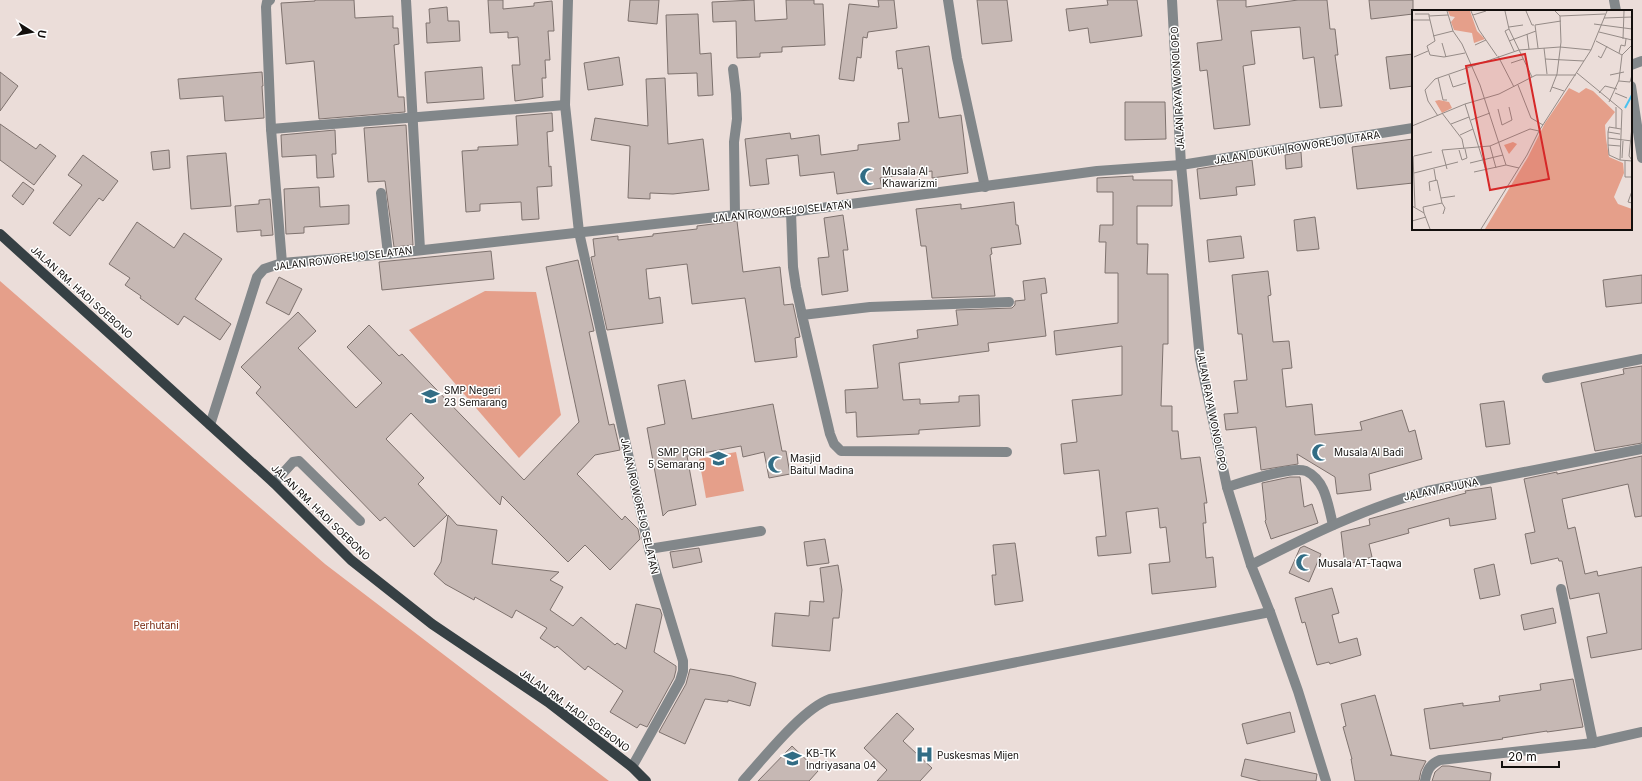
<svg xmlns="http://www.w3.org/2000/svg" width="1642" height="781" viewBox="0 0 1642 781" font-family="Inter,sans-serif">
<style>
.green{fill:#e59f8a}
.building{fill:#c6b8b4;stroke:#7e726e}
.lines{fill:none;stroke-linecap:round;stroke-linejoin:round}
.minor{stroke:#82878a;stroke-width:10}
.major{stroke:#364044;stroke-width:10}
.labels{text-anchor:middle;stroke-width:3;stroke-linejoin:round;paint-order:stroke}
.street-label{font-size:10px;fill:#130f0d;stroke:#fff}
.poi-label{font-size:10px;fill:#130f0d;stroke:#fff;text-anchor:start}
.park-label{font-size:10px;fill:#6e1a00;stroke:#fff}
.inset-river{fill:none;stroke:#4ac1ef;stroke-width:2}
.inset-road{fill:none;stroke:#958b87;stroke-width:1}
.view{fill:#d62828;fill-opacity:0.15;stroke:#d62828;stroke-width:2}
.inset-edge{fill:none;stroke:#130f0d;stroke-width:2}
</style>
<rect width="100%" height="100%" fill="#ebddd9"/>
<g class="green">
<polygon points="0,281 325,564 609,781 0,781"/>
<polygon points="485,291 536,292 561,415 519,458 409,330"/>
<polygon points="736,452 744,491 706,498 699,459"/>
</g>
<g class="building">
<polygon points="315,0 354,0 355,18 393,16 393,28 398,28 399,44 394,45 398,97 404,97 405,112 319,119 314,61 286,64 281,3 315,1"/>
<polygon points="488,0 503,0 503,9 534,6 534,3 552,1 554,31 548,31 550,60 545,60 546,78 542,78 543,97 515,101 512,65 520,65 518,37 508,38 508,32 490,33"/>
<polygon points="630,0 659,0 657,24 628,21"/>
<polygon points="754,0 755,21 787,19 786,0 814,0 814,4 823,4 825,45 782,47 782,52 760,53 760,57 737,58 736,21 713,22 712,2"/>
<polygon points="878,0 894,0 897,28 868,32 867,38 863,37 861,58 857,57 854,81 839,79 849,4 879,7"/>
<polygon points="977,0 1007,0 1012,41 982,44"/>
<polygon points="1107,0 1137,0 1142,36 1090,43 1088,28 1069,31 1066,9 1108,5"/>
<polygon points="1217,0 1246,0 1246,7 1298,0 1327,0 1330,29 1335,29 1338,55 1335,55 1342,106 1320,108 1314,57 1303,59 1300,27 1251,31 1255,64 1243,66 1250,125 1214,129 1207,70 1200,71 1197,43 1222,40"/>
<polygon points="1369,0 1413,0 1413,14 1371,19"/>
<polygon points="447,7 448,21 459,21 460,41 427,43 426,23 430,23 429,9"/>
<polygon points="698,14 700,54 711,53 713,95 698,96 697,73 668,74 666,15"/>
<polygon points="929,46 939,118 961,115 968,173 932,178 932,171 880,178 882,188 837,194 834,172 800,176 798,155 766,159 769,184 750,186 745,139 790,133 791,139 819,135 821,155 858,150 858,145 900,140 898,123 909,122 902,68 898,69 896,51"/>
<polygon points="1413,54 1413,86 1390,89 1386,57"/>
<polygon points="619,57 623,85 588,90 584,63"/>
<polygon points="482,67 484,99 427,103 425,72"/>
<polygon points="0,72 18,86 0,111"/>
<polygon points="262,72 263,86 262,86 264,118 225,121 223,96 180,99 178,79"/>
<polygon points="665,78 668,144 703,139 709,190 673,194 650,193 650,199 628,198 630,146 591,140 595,118 648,126 646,79"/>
<polygon points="1125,102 1165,102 1166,139 1125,140"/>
<polygon points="552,113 553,131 547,132 549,167 551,166 552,186 537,187 539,219 522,220 521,202 480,204 480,211 466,212 462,151 478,150 478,147 518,145 516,116"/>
<polygon points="0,124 36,149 40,144 56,156 34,185 0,160"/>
<polygon points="406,125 413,245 394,247 385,181 368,182 364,128"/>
<polygon points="335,130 336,154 332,154 334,177 317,178 316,155 282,157 281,135"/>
<polygon points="1413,139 1413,183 1357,189 1352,147"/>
<polygon points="169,150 170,168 153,170 151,152"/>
<polygon points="1301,152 1302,167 1286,169 1285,155"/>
<polygon points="226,153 231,206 191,209 187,156"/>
<polygon points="83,155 118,181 103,201 99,198 70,236 53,223 82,185 68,175"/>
<polygon points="1252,160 1255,185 1236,187 1237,195 1200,199 1197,169"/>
<polygon points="1133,176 1133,180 1172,180 1172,206 1137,206 1137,244 1148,244 1147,274 1168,274 1168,344 1163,344 1161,406 1172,406 1172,431 1178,431 1181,459 1200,457 1207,503 1204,503 1206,523 1203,523 1206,558 1213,557 1216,587 1152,594 1149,564 1170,562 1166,527 1160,528 1158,508 1126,512 1131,553 1098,556 1096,537 1106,536 1099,470 1064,474 1061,444 1077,442 1072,400 1122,395 1122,346 1056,355 1054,331 1118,323 1118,273 1105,273 1106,242 1099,242 1100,225 1113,225 1113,192 1097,192 1097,178"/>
<polygon points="23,182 34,190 23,205 12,196"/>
<polygon points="319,187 320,207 349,205 349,224 304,227 304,233 286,234 284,189"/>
<polygon points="270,199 273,235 261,236 261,230 237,232 235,206 259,204 259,200"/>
<polygon points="1014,202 1016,225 1018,225 1021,244 991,248 992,254 990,255 995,296 932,298 926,246 921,246 916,209 961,204 961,209"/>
<polygon points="843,215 848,250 843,250 848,291 822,295 818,258 829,257 824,218"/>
<polygon points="1315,217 1319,249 1297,251 1294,220"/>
<polygon points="737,221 743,272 780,267 784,305 793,304 800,337 795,338 797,357 755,362 745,298 692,304 687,264 646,269 649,299 660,297 663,323 607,330 591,257 595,256 593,239 618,236 618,240 653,236 653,234 697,229 697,226"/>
<polygon points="137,222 174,248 184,233 222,259 195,299 231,324 220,340 184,316 178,325 140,298 141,296 125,285 130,278 109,264"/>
<polygon points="1241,236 1244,258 1209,262 1207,240"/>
<polygon points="491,251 494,279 382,290 379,262"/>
<polygon points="578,260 594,331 589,332 609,425 614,424 620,450 595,455 577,474 622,520 625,516 638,529 640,539 610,570 585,545 568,562 502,496 500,505 411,413 386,439 424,478 418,484 447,515 414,547 385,517 380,521 256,393 261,387 241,367 298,312 316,331 298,348 356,408 382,383 347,347 369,325 399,356 402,354 524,480 579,422 546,267"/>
<polygon points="1268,271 1271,295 1268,296 1273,342 1289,341 1292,368 1282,369 1286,407 1312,404 1315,435 1362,430 1360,422 1402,410 1409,432 1415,430 1422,459 1369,474 1371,490 1337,494 1335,477 1297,454 1298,464 1261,470 1256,427 1226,430 1224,414 1238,413 1234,381 1247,380 1242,334 1238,334 1232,275"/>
<polygon points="1642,275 1642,303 1606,307 1603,280"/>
<polygon points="279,277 302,289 289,315 266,303"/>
<polygon points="1045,278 1047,293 1041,294 1046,336 988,343 989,351 899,363 903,400 920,399 920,404 959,402 959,396 979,395 980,426 919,430 919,434 857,437 856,412 846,413 845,390 878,388 873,345 918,338 917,330 958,325 956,310 1012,308 1015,305 1015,301 1025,300 1023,281"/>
<polygon points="1642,366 1642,443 1595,451 1581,383 1624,374 1623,369"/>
<polygon points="685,380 692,419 773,404 782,451 786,451 790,474 769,478 764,452 743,457 741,446 687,456 696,505 668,511 663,516 647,428 665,424 658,385"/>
<polygon points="1504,401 1510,444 1486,447 1480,404"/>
<polygon points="1642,456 1642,516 1635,517 1628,484 1562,499 1568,529 1575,527 1585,574 1597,571 1598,576 1642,567 1642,649 1591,658 1587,637 1607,633 1599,593 1570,599 1562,561 1559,561 1558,558 1531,564 1525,534 1535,532 1524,479 1557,472 1557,474"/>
<polygon points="1290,477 1300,477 1304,507 1312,504 1318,523 1271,539 1265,521 1266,520 1262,483"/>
<polygon points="1491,487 1496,519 1450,526 1449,518 1408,529 1409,533 1369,544 1372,557 1345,565 1341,532 1370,525 1369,519 1466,493 1465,491"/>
<polygon points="448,515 457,525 497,530 492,564 559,572 550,580 563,587 550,610 573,626 581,617 615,645 617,643 626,649 636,604 660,609 662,615 654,652 676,666 676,670 674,678 647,727 640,724 637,728 610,712 623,691 588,666 585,670 557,646 555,648 540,638 547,628 516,610 512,618 475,597 474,600 445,584 434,574 441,562"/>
<polygon points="825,539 829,563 807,566 804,542"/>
<polygon points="1015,543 1023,601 995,605 992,575 996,575 993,545"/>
<polygon points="1304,546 1321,554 1309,582 1289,573 1300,548"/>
<polygon points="699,548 702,562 673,568 670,552"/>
<polygon points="1494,564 1500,595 1480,599 1474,569"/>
<polygon points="838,565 842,590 839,618 833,618 830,651 772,646 775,613 809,616 810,601 824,602 820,568"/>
<polygon points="1332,588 1339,613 1332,615 1339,643 1357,638 1361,655 1330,664 1329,662 1317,665 1305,622 1302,623 1295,598"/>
<polygon points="1553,608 1556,623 1524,630 1521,615"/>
<polygon points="690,669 732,676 756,683 750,706 728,700 728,702 705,699 685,744 659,732 686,684"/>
<polygon points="1573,679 1583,727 1547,732 1547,731 1502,738 1503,739 1430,749 1424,709 1463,703 1463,706 1500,701 1499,696 1541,690 1540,684"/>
<polygon points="1375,695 1392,755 1390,755 1426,761 1421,771 1419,781 1355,781 1351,759 1352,759 1343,727 1346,726 1341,704"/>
<polygon points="1290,712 1295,732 1247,744 1242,724"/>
<polygon points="897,713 914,729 903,741 932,768 920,781 877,781 887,770 864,748"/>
<polygon points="792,746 818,771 809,781 758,781"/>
<polygon points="1245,759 1317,774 1316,781 1261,781 1241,776"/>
<polygon points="1442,766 1449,766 1491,773 1490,781 1432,781 1435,772"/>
</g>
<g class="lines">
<g class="minor">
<polyline points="270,0 267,2 266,7 271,129 282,263"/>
<polyline points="406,0 420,249"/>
<polyline points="568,0 565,105 579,232 649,549 683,661 683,671 680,681 632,767"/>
<polyline points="948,0 957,58 985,187"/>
<polyline points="1172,0 1181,165 1200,359 1227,487 1251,565 1270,612 1298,691 1326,781"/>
<polyline points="1614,0 1616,11"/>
<polyline points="1631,65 1642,61"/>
<polyline points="733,69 736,94 737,119 734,142 735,215"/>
<polyline points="1631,86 1642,158"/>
<polyline points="271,129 565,105"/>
<polyline points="381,193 388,254"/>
<polyline points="791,212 793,267 796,287 802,315"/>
<polyline points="1547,378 1642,359"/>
<polyline points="210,425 257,277 264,269 282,263 388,254 735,215 791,212 1097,171 1181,165 1413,128"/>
<polyline points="1007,452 841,451 834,444 830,434 802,315 870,307 1009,302"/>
<polyline points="274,483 293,462 299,461 360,521"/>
<path d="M1227,487C1244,482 1290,466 1306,471C1313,474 1320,482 1323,489C1328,500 1330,513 1333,525"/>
<polyline points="649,549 761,531"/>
<path d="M1251,565C1308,536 1365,508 1427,491L1642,449"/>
<polyline points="1561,589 1593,743"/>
<path d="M743,781C764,758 802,709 830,699L1270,612"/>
<path d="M1425,781C1427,770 1430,764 1440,760L1593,743L1642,732"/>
</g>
<polyline class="major" points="0,234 274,483 351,560 432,624 548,702 632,767 646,781"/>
</g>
<defs>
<symbol id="mosque-bare" viewBox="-9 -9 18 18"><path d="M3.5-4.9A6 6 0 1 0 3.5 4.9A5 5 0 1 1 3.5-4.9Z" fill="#326d85" stroke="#fff" stroke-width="2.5" paint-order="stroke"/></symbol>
<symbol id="school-bare" viewBox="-9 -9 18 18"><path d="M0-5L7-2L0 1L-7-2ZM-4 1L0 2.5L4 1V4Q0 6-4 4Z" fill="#326d85" stroke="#fff" stroke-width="2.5" paint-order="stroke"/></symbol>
<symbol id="hospital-bare" viewBox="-9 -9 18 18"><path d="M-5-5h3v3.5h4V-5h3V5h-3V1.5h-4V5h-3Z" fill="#326d85" stroke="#fff" stroke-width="2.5" paint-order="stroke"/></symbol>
</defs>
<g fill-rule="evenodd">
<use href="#mosque-bare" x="856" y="164" width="25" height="25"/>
<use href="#school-bare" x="418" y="384" width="25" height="25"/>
<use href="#mosque-bare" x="1308" y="440" width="25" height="25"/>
<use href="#school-bare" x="706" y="446" width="25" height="25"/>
<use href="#mosque-bare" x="764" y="452" width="25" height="25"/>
<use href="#mosque-bare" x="1292" y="550" width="25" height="25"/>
<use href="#hospital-bare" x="912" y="742" width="25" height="25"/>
<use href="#school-bare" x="780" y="746" width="25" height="25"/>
</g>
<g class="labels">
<g class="street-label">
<text transform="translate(1177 88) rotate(-93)" y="4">JALAN RAYA WONOLOPO</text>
<text transform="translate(1297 147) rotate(-9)" y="4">JALAN DUKUH ROWOREJO UTARA</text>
<text transform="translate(782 211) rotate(-6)" y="4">JALAN ROWOREJO SELATAN</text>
<text transform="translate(343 258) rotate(-7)" y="4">JALAN ROWOREJO SELATAN</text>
<text transform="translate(82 292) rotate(42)" y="4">JALAN RM. HADI SOEBONO</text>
<text transform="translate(1212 410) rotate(79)" y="4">JALAN RAYA WONOLOPO</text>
<text transform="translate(1441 489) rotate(-12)" y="4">JALAN ARJUNA</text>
<text transform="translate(640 506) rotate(77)" y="4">JALAN ROWOREJO SELATAN</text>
<text transform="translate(321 512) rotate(44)" y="4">JALAN RM. HADI SOEBONO</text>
<text transform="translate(575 710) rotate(36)" y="4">JALAN RM. HADI SOEBONO</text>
</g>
<g class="poi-label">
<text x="882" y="175">Musala Al<tspan x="882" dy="12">Khawarizmi</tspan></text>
<text x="444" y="394">SMP Negeri<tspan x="444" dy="12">23 Semarang</tspan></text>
<text x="705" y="456" text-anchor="end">SMP PGRI<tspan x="705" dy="12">5 Semarang</tspan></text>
<text x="1334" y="456">Musala Al Badi</text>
<text x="790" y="462">Masjid<tspan x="790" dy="12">Baitul Madina</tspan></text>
<text x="1318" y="567">Musala AT-Taqwa</text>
<text x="806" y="757">KB-TK<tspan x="806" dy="12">Indriyasana 04</tspan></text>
<text x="937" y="759">Puskesmas Mijen</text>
</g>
<g class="park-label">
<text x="156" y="629">Perhutani</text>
</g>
</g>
<g transform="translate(1412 10)">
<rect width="220" height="220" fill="#ebddd9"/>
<path d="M36,1H58L65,21L73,29L62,33L60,23L42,20L39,12L43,7L38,6ZM157,78L167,83L174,78L181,81L203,102L193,115L194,129L197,147L211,153L212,163L202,187L206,194L220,199V219H73L116,147L133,113ZM27,90L37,92L40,98L30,103L23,91ZM101,132L105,134L97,144L92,135Z" fill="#e59f8a"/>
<path class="inset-river" d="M213,98L220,85"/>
<path class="inset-road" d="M35,1L41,21L50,34L68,75L94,155L107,158M59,1L67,20L85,46M93,1L97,19L120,67M114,1L120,15H122M143,1L148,6L193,4M3,4H17V6M61,5L74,1M17,6L23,31L15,36L18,45L32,47L53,43M17,6L36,5M192,8L220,7M0,10H18M182,14L220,19M97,17L111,15M97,19L93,21L102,41M187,22L220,30M115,24L117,39M21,26L41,21M211,29L212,1M97,31L124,21M184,31L210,45M30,33L34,47M63,35L74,30M126,38L123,15L149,11M132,38L135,64M207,43L209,35L213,36L214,29M86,46L102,77M186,46L189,48L195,36M2,47L16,41M133,49L172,51M99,53L111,49M165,63L210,100L208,150M37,65L41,77L54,73M198,65L212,62M26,68L31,90H35M207,71L218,72L220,65M106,75L119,108L131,115M140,77L152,81M138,82L145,64L149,32L148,6M187,83L193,76L205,79M203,83L215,88M197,92L207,70L210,45L220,35M53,94L74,160M86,99L90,115L100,110L97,97M30,103L50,129L52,139M26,106L16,91L13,80L23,69L107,40L148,37L179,40M59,110L78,103M39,114L57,107M0,116L53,94L87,84L124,65H164M204,118V97M196,122L197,117L209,119M48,125L61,119M196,128V122L208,124M196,135V128L220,131M78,136L84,158M208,136L196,135L197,145L208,150L220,151M47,140L50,150L55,148L53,139M1,146L3,197M2,146L20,142M210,148L211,131M220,150L217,146L220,117M213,151V167H220M58,153L91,145M22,159L24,171M35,159L30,140L78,136L118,119L127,121M62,162L94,155M2,163L46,152M220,181L216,192L220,193M29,188L43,186M30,193L33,198L31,204M0,196L12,203L18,219M12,203L11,197L30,193L25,170L17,172L18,181M0,211L14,207M69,219L115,145L127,121L179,40L195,1"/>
<path class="view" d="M113,44L137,169L78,180L54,56Z"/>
<rect width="220" height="220" class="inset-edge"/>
</g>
<g transform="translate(32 32) rotate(101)" stroke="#ffffff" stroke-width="3" paint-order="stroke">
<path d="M0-3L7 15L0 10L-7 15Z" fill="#130f0d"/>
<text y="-6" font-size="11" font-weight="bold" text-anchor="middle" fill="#130f0d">U</text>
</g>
<path d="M1502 761v6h57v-6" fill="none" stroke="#130f0d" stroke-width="2"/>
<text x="1508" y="761" font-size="12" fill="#130f0d" stroke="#ffffff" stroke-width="3" paint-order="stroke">20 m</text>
</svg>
